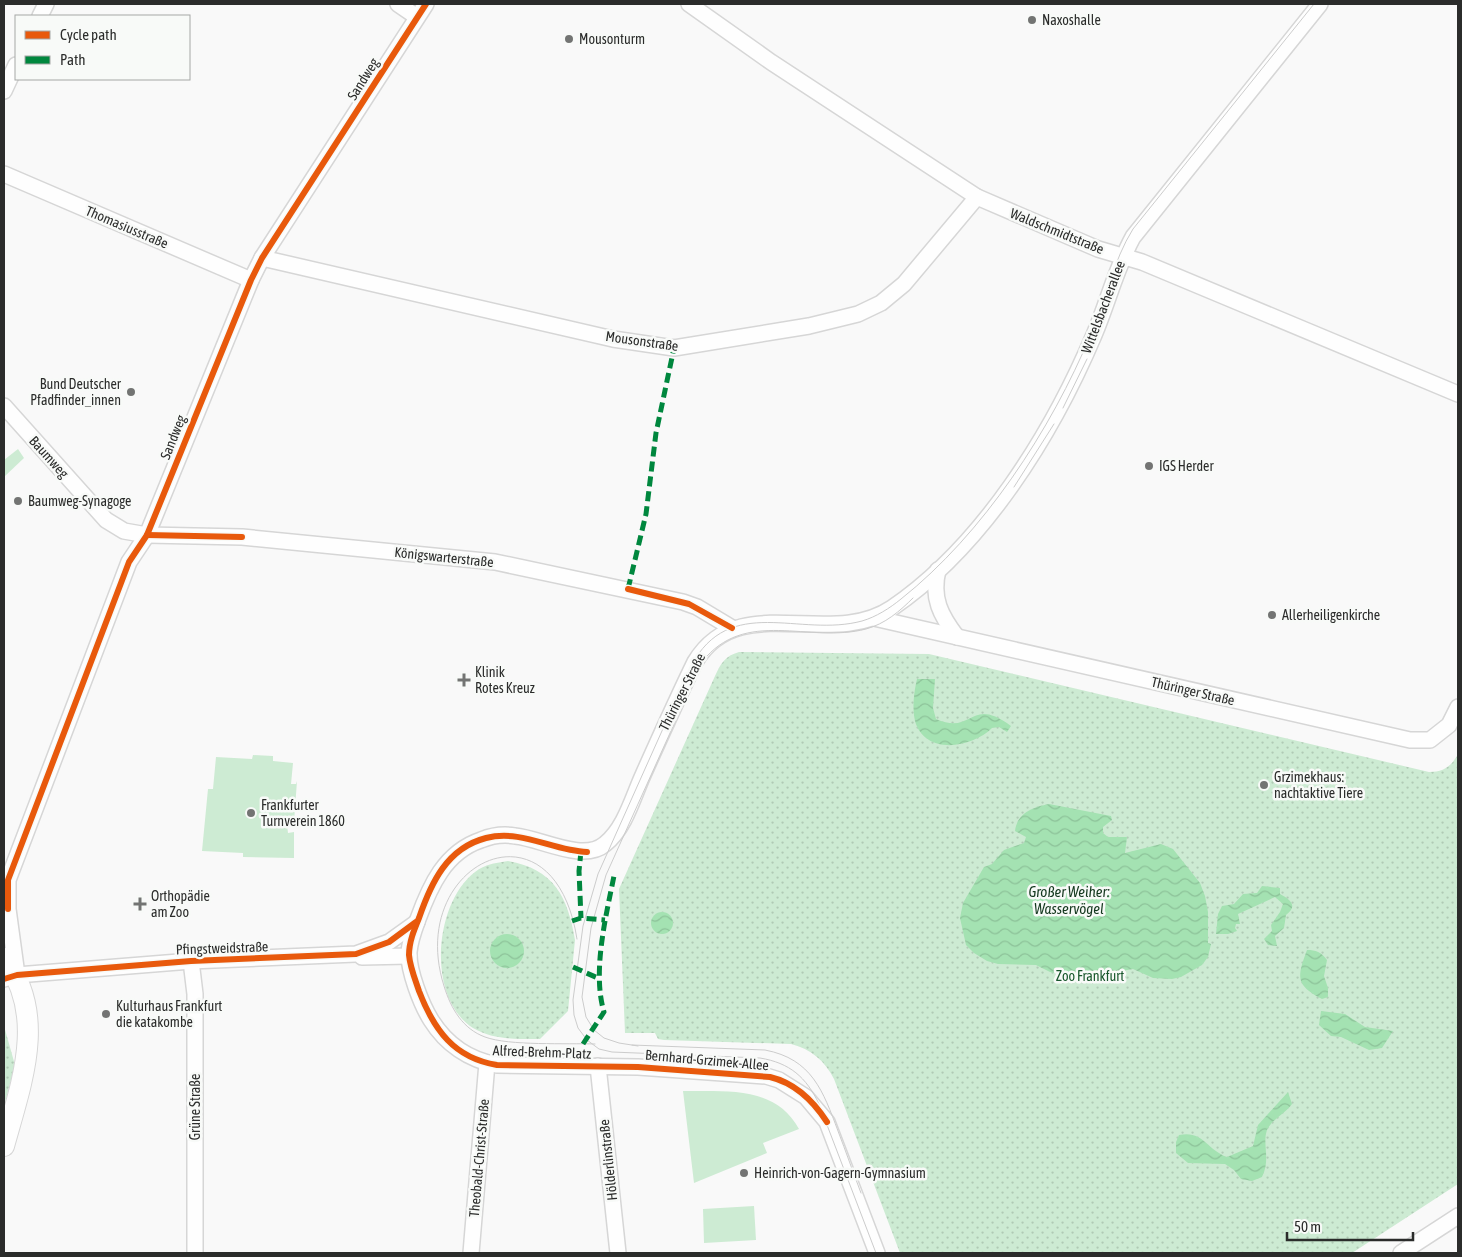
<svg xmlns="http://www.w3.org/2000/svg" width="1462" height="1257" viewBox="0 0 1462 1257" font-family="'Asap Condensed',sans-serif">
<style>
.green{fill:#cdebd3}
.park{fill:url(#park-dots)}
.water{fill:url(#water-waves)}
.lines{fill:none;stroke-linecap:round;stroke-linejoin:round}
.minor-casing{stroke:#d6d6d6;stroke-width:18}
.secondary-casing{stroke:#d6d6d6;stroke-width:22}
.minor{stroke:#fefefe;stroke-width:15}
.secondary{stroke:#fefefe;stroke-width:20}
.tram{stroke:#ccc;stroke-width:1}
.quiet{stroke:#00873e;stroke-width:5;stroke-dasharray:10 5;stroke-linecap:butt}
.cycleway-casing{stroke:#f8faf8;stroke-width:9}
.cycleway{stroke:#e8590c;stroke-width:6}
.poi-dot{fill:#737473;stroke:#f8faf8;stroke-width:2}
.labels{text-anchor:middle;stroke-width:5;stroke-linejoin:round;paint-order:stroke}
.poi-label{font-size:14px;fill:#2b2c2b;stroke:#f8faf8;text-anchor:start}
.street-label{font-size:14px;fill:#2b2c2b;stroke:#f8faf8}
.park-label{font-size:14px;fill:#18572c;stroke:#f8faf8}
.water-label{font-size:15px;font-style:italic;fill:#14381e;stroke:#f8faf8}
</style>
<defs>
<pattern id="park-dots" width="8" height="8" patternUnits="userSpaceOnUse" patternTransform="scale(1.25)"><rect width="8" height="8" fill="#cdebd3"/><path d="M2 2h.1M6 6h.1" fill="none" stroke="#b0cab5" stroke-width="1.8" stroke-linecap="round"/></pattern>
<pattern id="water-waves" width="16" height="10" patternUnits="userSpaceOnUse" patternTransform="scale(1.25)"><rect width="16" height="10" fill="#a4e2b2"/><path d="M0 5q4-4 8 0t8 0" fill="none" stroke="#8dc299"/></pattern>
</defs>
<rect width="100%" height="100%" fill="#f9f9f9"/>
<g class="green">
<polygon points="18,449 24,458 4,477 4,460"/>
<polygon points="253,755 273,756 273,761 293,763 291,784 296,784 297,781 294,822 264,820 263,826 287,825 288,833 294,832 294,858 243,857 243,853 202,851 208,789 213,789 216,757 252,759"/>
<path d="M683,1091C726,1092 775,1085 799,1129L763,1143L767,1153L694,1183Z"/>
<polygon points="754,1206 756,1240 704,1243 703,1209"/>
</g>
<g class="park">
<path d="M739,652L929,654L1429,772C1443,772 1451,767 1458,754V1184L1352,1253H900L834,1079C825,1061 811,1049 791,1044L664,1040L658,1039L655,1033H625L619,889L715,676C721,663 725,656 739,652Z"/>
<path d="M508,861C554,869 568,897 575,940L568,1011L540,1039C517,1039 493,1040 473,1028C426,998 434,903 475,872C485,864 496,863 508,861Z"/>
<polygon points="4,1026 15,1065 4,1106"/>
</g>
<g class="water">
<path d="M917,679H935L933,708L936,719C974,736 969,695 1011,726L1007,732L999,727L992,728C972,748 925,756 915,721C912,707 914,692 917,679Z"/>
<path d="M1049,804L1111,816L1112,820L1103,827V833L1108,837H1127L1125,853L1161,844L1173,849L1200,883L1205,896L1208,912V943L1211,944L1208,957L1202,965L1181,977L1172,979L1153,978L1133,969L1111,973L1095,970L1085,975L1075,977L1050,972L1036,965L998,964L987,961L974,953L966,945L960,918L963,903L984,867L992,864L1004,850L1024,843L1026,837L1015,831C1017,813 1033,807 1049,804Z"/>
<path d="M1262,886L1280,888V894C1291,900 1298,906 1286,915L1284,928L1275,936L1277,946L1268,945L1264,939L1272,931L1271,925L1280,912L1283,904L1275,897L1238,914L1240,924H1236L1235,928L1237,931L1228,934H1216L1218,914L1222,906L1234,904L1243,894L1257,893Z"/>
<circle cx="662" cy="923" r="11"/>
<circle cx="507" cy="951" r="17"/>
<path d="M1307,950C1316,950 1321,952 1327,960L1324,976L1328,988V997L1322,999C1295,985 1297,977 1307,950Z"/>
<polygon points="1321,1011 1345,1014 1365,1027 1393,1031 1382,1048 1369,1050 1341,1037 1331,1036 1319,1025"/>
<path d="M1288,1092L1292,1104C1285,1114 1272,1119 1267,1130C1262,1144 1271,1159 1262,1177L1252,1181L1241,1179L1234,1170L1225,1164L1188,1163L1176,1153V1142L1179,1135C1203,1130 1206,1149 1227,1157L1253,1146L1258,1125Z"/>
</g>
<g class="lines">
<defs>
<g id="minor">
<polyline points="398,4 417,17"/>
<polyline points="689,4 771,62 977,197 1098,249 1142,262 1458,394"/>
<polyline points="40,16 46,4"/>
<polyline points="4,91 16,65"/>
<polyline points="4,174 251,280"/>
<polyline points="262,258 613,339 674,348 809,326 858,314 881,303 904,284 977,197"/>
<polyline points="4,406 106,520 124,531 147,535 242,537 495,562 683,602 697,607 732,628"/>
<path d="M938,570C931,598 941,616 957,637"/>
<polyline points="874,618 1410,740 1430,740 1449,725 1458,707"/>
<polyline points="362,957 409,956"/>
<polyline points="191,961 195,994 195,1253"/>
<polyline points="17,975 8,909 8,880 129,562 147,535 251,280 262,258 426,4"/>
<polyline points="4,979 17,975 191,961 356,954 389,942 417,922"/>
<polyline points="598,1066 618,1253"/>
<polyline points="471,1253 487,1063"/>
<path d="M877,1253L827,1122L806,1097L779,1080L766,1076L638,1067L497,1065C469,1060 446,1044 431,1020C421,1004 408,970 409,952C410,940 414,930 418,919C430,886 445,852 481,840C491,836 504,834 515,836C540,838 583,863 605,844C625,828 633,797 643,775C660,737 677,699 695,662C739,589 830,650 892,608C983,546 1052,434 1094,335C1108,302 1116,268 1133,237L1320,4"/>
<polyline points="1401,1253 1458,1216"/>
</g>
<path id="secondary" d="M4,958C48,1015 21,1084 4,1146"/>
</defs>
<use href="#minor" class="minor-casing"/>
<use href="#secondary" class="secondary-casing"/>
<use href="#minor" class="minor"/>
<use href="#secondary" class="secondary"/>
<g class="tram">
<polyline points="1063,408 1087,359"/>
<polyline points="1014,487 1054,424"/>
<path d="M577,939C554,792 405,863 444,986C451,1009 463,1029 485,1037C509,1046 567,1043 595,1044"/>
<path d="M632,1045L765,1050C812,1059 823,1091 838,1131C846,1152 853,1172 861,1193"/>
<path d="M638,1046L619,1043L604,1038L594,1030L586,1017L582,997L591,928L606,875L702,662C745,607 809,644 866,629C885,624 900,611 913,598"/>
<path d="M876,1253L819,1104C806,1077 790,1063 760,1058L612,1052L599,1049L587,1040L578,1028L574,1015L573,1000L583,926L598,874L691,666C730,593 799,638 862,621C876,617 890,608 901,599C983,534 1051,430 1091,334C1106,299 1113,261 1133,229L1314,4"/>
</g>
<g class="quiet">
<polyline points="628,589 646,514 656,433 674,348"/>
<polyline points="581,851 579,871 581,918"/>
<polyline points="572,921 581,918 605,920"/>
<polyline points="573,967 600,979"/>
<path d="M583,1044L604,1012C592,972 606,916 614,876"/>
</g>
<defs>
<g id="cycleway">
<polyline points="147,535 242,537"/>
<polyline points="628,589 689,604 732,628"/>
<path d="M587,852C553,851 522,829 486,838C447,848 431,883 419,918C414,930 409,942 409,955C410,967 415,979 419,991C434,1030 454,1058 497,1065L638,1067L770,1077C795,1083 814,1102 827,1122"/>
<polyline points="8,909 8,880 129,562 147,535 251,280 262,258 426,4"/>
<polyline points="4,979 17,975 191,961 356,954 389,942 416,922"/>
</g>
</defs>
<use href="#cycleway" class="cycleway-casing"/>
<use href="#cycleway" class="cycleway"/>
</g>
<g class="poi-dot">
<circle cx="1032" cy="20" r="5"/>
<circle cx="569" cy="39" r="5"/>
<circle cx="131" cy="392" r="5"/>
<circle cx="1149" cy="466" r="5"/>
<circle cx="18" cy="501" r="5"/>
<circle cx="1272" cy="615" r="5"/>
<path d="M461.5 672.5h5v5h5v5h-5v5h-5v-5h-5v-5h5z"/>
<circle cx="1264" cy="785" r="5"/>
<circle cx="251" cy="813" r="5"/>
<path d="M137.5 896.5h5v5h5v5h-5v5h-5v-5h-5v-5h5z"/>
<circle cx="106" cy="1014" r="5"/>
<circle cx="744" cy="1173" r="5"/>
</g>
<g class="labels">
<g class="poi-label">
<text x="1042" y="25">Naxoshalle</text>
<text x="579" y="44">Mousonturm</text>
<text x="121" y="389" text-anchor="end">Bund Deutscher<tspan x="121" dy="16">Pfadfinder_innen</tspan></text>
<text x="1159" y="471">IGS Herder</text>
<text x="28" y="506">Baumweg-Synagoge</text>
<text x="1282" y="620">Allerheiligenkirche</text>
<text x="475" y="677">Klinik<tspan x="475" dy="16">Rotes Kreuz</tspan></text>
<text x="1274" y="782">Grzimekhaus:<tspan x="1274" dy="16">nachtaktive Tiere</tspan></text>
<text x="261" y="810">Frankfurter<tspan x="261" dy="16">Turnverein 1860</tspan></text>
<text x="151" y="901">Orthopädie<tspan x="151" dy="16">am Zoo</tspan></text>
<text x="116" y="1011">Kulturhaus Frankfurt<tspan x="116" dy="16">die katakombe</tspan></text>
<text x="754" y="1178">Heinrich-von-Gagern-Gymnasium</text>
</g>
<g class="street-label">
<text transform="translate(363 79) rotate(-58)" y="5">Sandweg</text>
<text transform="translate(127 227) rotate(23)" y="5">Thomasiusstraße</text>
<text transform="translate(1057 231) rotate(22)" y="5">Waldschmidtstraße</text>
<text transform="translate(1103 307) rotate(-69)" y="5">Wittelsbacherallee</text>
<text transform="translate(642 341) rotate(8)" y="5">Mousonstraße</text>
<text transform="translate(173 437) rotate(-68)" y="5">Sandweg</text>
<text transform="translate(49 457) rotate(48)" y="5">Baumweg</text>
<text transform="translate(444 557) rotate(6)" y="5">Königswarterstraße</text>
<text transform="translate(1193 691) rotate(13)" y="5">Thüringer Straße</text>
<text transform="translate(682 692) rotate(-63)" y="5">Thüringer Straße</text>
<text transform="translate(222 948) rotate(-2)" y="5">Pfingstweidstraße</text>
<text transform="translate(542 1052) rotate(2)" y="5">Alfred-Brehm-Platz</text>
<text transform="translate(707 1060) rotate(5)" y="5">Bernhard-Grzimek-Allee</text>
<text transform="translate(195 1107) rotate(-90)" y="5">Grüne Straße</text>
<text transform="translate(479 1158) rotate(-85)" y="5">Theobald-Christ-Straße</text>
<text transform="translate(608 1160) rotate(-96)" y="5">Hölderlinstraße</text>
</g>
<g class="park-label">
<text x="1090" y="981">Zoo Frankfurt</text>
</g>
<g class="water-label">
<text x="1069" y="897">Großer Weiher:<tspan x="1069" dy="17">Wasservögel</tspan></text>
</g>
</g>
<rect width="1462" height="1257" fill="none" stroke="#2b2c2b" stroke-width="10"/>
<rect x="15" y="15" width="175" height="65" fill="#f8faf8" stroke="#a6a8a6"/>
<rect x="25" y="31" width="25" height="8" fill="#e8590c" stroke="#a6a8a6"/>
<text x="60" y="40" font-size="15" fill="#2b2c2b">Cycle path</text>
<rect x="25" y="56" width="25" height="8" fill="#00873e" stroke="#a6a8a6"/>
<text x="60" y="65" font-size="15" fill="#2b2c2b">Path</text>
<path d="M1287 1232v8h126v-8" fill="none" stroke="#2b2c2b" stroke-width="2.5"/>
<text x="1294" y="1232" font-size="15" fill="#2b2c2b" stroke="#f8faf8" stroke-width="4" paint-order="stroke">50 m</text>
</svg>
